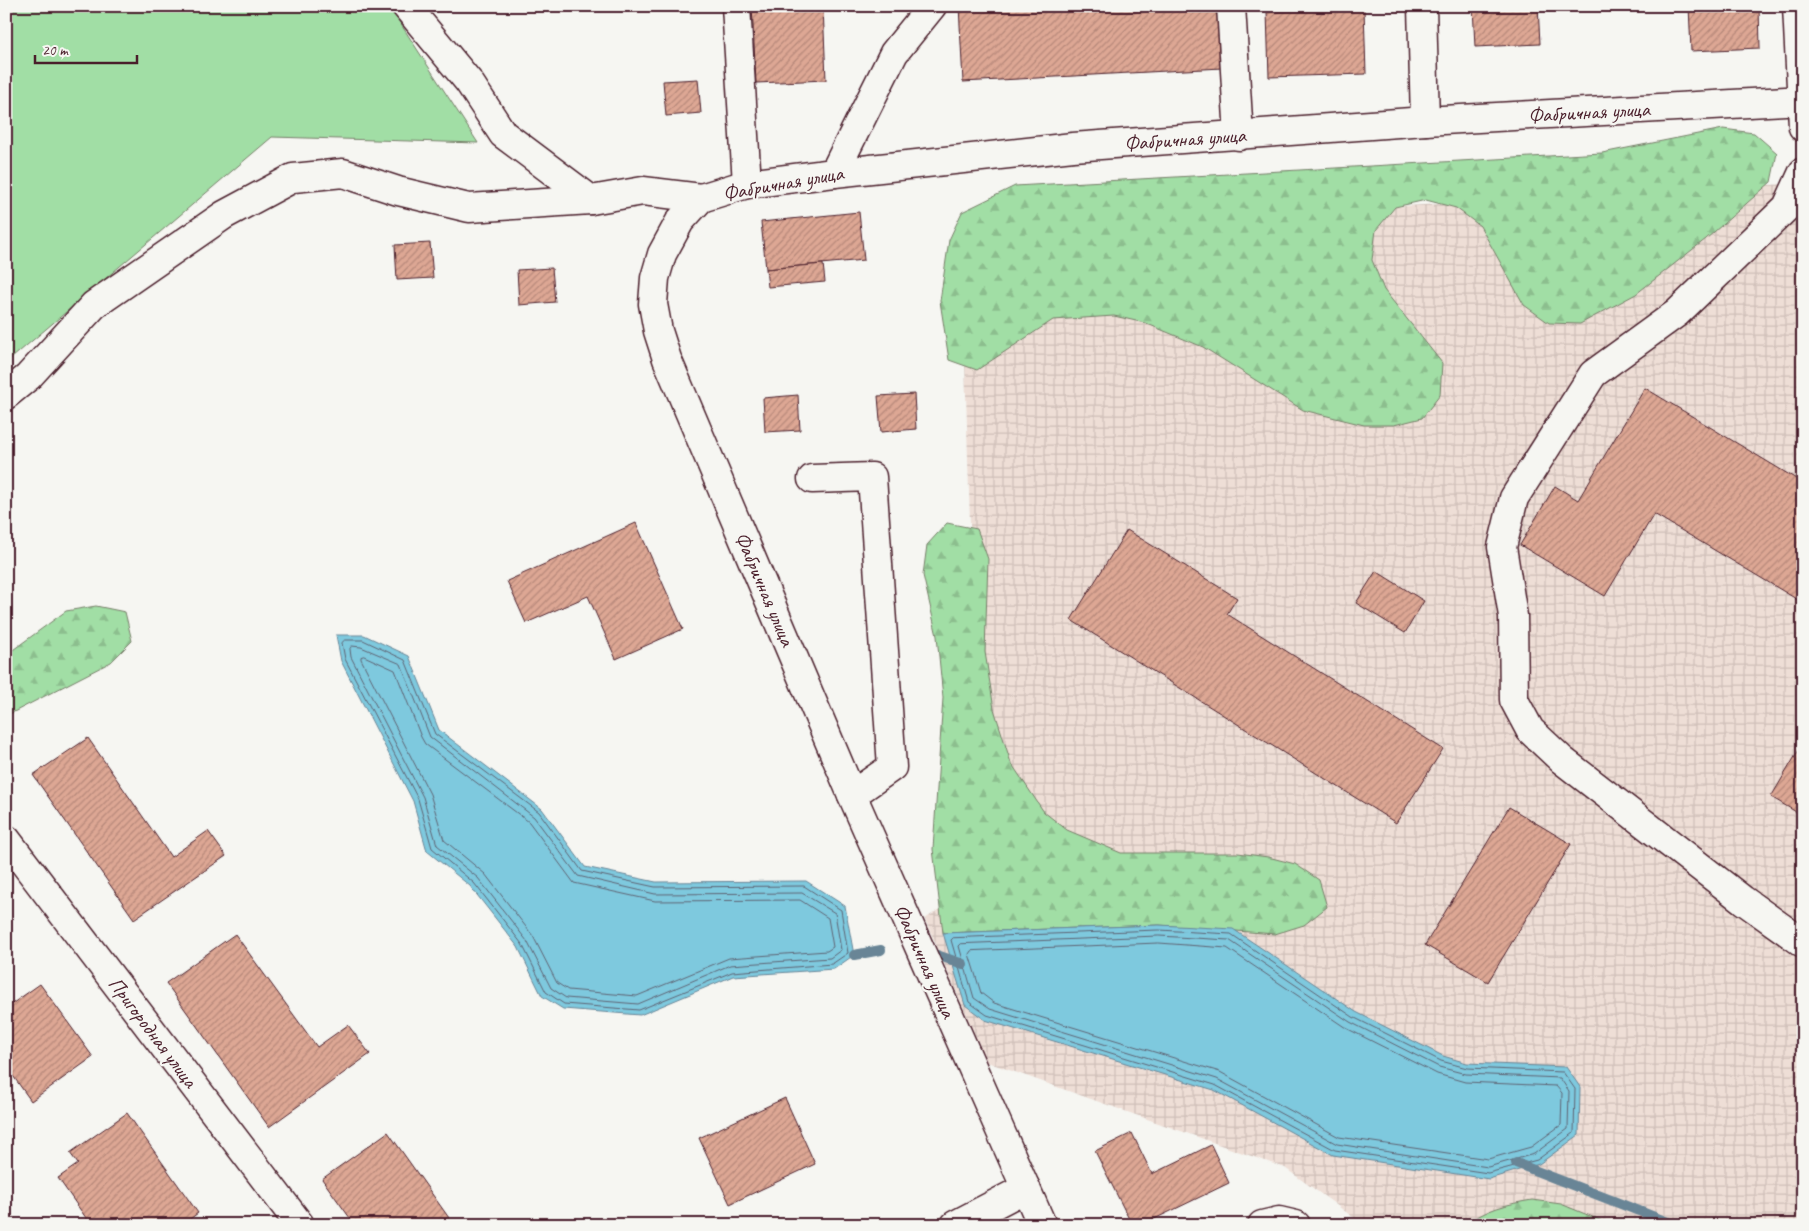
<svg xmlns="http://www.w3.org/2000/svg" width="1809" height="1231" viewBox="0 0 1809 1231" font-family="Caveat,sans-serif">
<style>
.industrial{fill:url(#industrial-grid)}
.green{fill:#a1dea5;stroke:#767e68}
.forest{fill:url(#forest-firs);stroke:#767e68}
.water{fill:#7ec9de;stroke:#698596}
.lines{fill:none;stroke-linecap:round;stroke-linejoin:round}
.shore{stroke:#5f6373;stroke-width:1}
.stream{stroke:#698596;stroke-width:10}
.building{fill:url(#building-hatch);stroke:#4a1f2b}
.minor-casing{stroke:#4a1f2b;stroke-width:31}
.minor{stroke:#f6f6f2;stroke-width:28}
.labels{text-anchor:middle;stroke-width:4.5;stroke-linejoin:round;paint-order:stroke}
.street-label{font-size:21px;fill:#4a1f2b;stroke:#f6f6f2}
</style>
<defs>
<pattern id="industrial-grid" width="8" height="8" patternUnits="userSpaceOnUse" patternTransform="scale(1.25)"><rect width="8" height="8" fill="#eeded6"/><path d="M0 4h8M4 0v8" fill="none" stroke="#cebeb8"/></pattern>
<pattern id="forest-firs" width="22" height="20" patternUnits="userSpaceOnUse" patternTransform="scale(1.25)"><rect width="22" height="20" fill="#a1dea5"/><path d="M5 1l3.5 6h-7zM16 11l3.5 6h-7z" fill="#8cbe8e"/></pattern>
<pattern id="building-hatch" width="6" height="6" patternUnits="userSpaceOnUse" patternTransform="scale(1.25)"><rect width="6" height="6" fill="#dda794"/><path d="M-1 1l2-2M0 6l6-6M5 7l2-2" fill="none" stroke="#b58779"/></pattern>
</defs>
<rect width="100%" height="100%" fill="#f6f6f2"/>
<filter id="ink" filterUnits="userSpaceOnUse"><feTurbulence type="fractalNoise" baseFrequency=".02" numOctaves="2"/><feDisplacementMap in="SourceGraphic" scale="10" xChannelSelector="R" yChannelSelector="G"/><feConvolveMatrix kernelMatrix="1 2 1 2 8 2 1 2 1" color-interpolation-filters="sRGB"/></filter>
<g filter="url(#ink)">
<polygon class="industrial" points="1803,183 1803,1225 1364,1225 1285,1168 987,1062 925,919 981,880 961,232"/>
<polygon class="green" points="6,6 389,6 478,143 272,137 6,363"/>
<g class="forest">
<polygon points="1723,129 1754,133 1777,153 1771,182 1706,239 1636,294 1580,324 1549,323 1524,305 1480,226 1456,208 1426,200 1395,207 1376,230 1372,260 1384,290 1442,363 1440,395 1422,418 1394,425 1364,425 1303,410 1203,347 1145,323 1114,316 1053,320 977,370 949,360 940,301 949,240 962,212 1015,186 1602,153"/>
<polygon points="947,523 977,529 988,559 985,652 994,709 1011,763 1044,812 1067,830 1121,853 1238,853 1268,857 1295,864 1319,880 1327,907 1304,925 1275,934 1159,925 943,933 933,849 943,698 937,636 923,575 927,545"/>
<polygon points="96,606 125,612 132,641 111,662 6,716 6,655 66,611"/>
<path d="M1532,1200L1561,1204L1612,1225H1466C1485,1209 1508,1204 1532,1200Z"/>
</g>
<g class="water">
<polygon points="336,635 364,635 409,656 439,730 542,809 585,867 656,882 806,881 845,906 854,955 834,969 733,976 640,1015 563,1009 542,996 518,947 470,886 427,851 413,801 341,661"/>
<polygon points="1159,925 1233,929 1356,1012 1443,1056 1467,1063 1566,1067 1580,1087 1579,1135 1539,1164 1489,1179 1333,1155 1214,1090 985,1020 965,1005 943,933"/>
</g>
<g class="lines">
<g class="shore">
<polygon points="345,640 363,640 405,660 435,734 539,812 582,871 655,887 804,886 841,910 848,953 832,964 732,972 639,1010 564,1004 546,992 522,944 474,883 432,848 418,799 345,659 342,643"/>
<polygon points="352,646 361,647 401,664 430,737 534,817 578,876 655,894 802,893 835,913 841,950 830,958 730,965 638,1004 566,998 551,988 527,941 478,878 437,845 423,797 351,657 350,649"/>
<polygon points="364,656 395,670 421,737 425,744 529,822 574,883 655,901 800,900 828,918 833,947 827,951 729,958 637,996 568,990 557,983 533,936 485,874 444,840 430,794 361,659 361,657"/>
<polygon points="1159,930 1231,934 1353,1017 1441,1061 1467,1068 1563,1072 1575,1089 1574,1133 1537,1160 1488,1173 1335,1150 1215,1085 987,1015 969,1002 951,940 953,938"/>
<polygon points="1159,936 1229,940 1350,1022 1439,1067 1466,1074 1560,1078 1569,1091 1568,1129 1534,1154 1488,1167 1337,1144 1217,1079 990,1009 974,998 959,946 961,944"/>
<polygon points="1159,943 1227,948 1346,1028 1437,1074 1465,1082 1556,1086 1562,1093 1561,1125 1531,1147 1488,1159 1339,1137 1220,1072 994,1003 981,993 969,954 971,951"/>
</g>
<g class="stream">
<polyline points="931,953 963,964"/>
<polyline points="854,955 881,950"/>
<polyline points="1516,1163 1675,1225"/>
</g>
</g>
<g class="building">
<polygon points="752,6 823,6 826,80 756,83"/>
<polygon points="959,6 1218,6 1222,68 963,82"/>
<polygon points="1473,6 1538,6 1540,44 1475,47"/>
<polygon points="1689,6 1759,6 1760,48 1691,51"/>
<polygon points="1364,9 1366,74 1269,77 1267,12"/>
<polygon points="698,79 701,113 666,116 663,81"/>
<polygon points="859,212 864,260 766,269 761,222"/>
<polygon points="430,243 433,278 397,280 395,245"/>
<polygon points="823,264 825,282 768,287 766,269"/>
<polygon points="552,268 555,302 519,305 517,270"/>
<polygon points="1645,388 1803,483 1803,603 1654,514 1605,596 1520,545 1555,486 1578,500"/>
<polygon points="914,394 916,429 881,432 878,396"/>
<polygon points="798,395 800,430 765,432 763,398"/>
<polygon points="636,523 683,629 616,659 588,596 526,623 507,581"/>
<polygon points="1127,530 1237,598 1227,614 1443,749 1396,823 1071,620"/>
<polygon points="1376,571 1424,601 1405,633 1356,603"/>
<polygon points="88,738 171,857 208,831 226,856 134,919 33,775"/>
<polygon points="1803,743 1803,816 1771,797"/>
<polygon points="1509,807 1571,844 1488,982 1425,945"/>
<polygon points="235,934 317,1047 348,1025 370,1054 269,1127 166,983"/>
<polygon points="40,984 93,1057 31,1101 6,1066 6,1008"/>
<polygon points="785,1098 815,1164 730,1204 699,1138"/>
<polygon points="127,1113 198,1213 182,1225 91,1225 58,1178 78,1164 70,1153"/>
<polygon points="388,1132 454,1225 355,1225 322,1179"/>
<polygon points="1132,1133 1152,1174 1211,1145 1229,1183 1142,1225 1132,1225 1095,1151"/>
</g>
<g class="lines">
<defs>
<g id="minor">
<polyline points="406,6 469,82 503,134 591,200 643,191 701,198"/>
<polyline points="736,6 747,184"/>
<polyline points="1231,6 1239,136"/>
<polyline points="1422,6 1425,121"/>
<polyline points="1797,6 1803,127"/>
<polyline points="1803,172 1787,207 1677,313 1593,374 1514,498 1502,547 1513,616 1514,700 1530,730 1562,760 1743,900 1803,943"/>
<polyline points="834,173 894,53 932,6"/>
<polyline points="6,395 28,377 94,305 224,215 293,178 343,173 398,191 469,208 591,200"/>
<polyline points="812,479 872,477 892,767 852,795"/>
<polyline points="6,839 300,1225"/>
<polyline points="955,1225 1026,1188"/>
<polyline points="1042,1225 852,795 667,359 658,331 653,304 655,278 662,254 680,221 701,198 747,184 834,173 1073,147 1425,121 1803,100"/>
<polyline points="1262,1225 1279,1221 1296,1225"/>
</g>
</defs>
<use href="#minor" class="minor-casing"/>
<use href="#minor" class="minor"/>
</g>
</g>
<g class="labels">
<g class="street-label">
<text transform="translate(1589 112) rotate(-3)" y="7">Фабричная улица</text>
<text transform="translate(1185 139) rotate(-4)" y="7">Фабричная улица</text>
<text transform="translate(783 183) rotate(-10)" y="7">Фабричная улица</text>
<text transform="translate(765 589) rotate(67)" y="7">Фабричная улица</text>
<text transform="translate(925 961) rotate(66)" y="7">Фабричная улица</text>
<text transform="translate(153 1032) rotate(53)" y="7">Пригородная улица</text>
</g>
</g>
<rect width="1809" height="1231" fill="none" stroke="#f6f6f2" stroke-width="25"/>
<rect x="12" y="12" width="1784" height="1206" fill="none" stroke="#4a1f2b" stroke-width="2" filter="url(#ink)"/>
<path d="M35 55v8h102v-8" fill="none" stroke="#4a1f2b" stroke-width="2.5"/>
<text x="42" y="55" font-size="15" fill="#4a1f2b" stroke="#f6f6f2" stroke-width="4" paint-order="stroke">20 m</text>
</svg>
